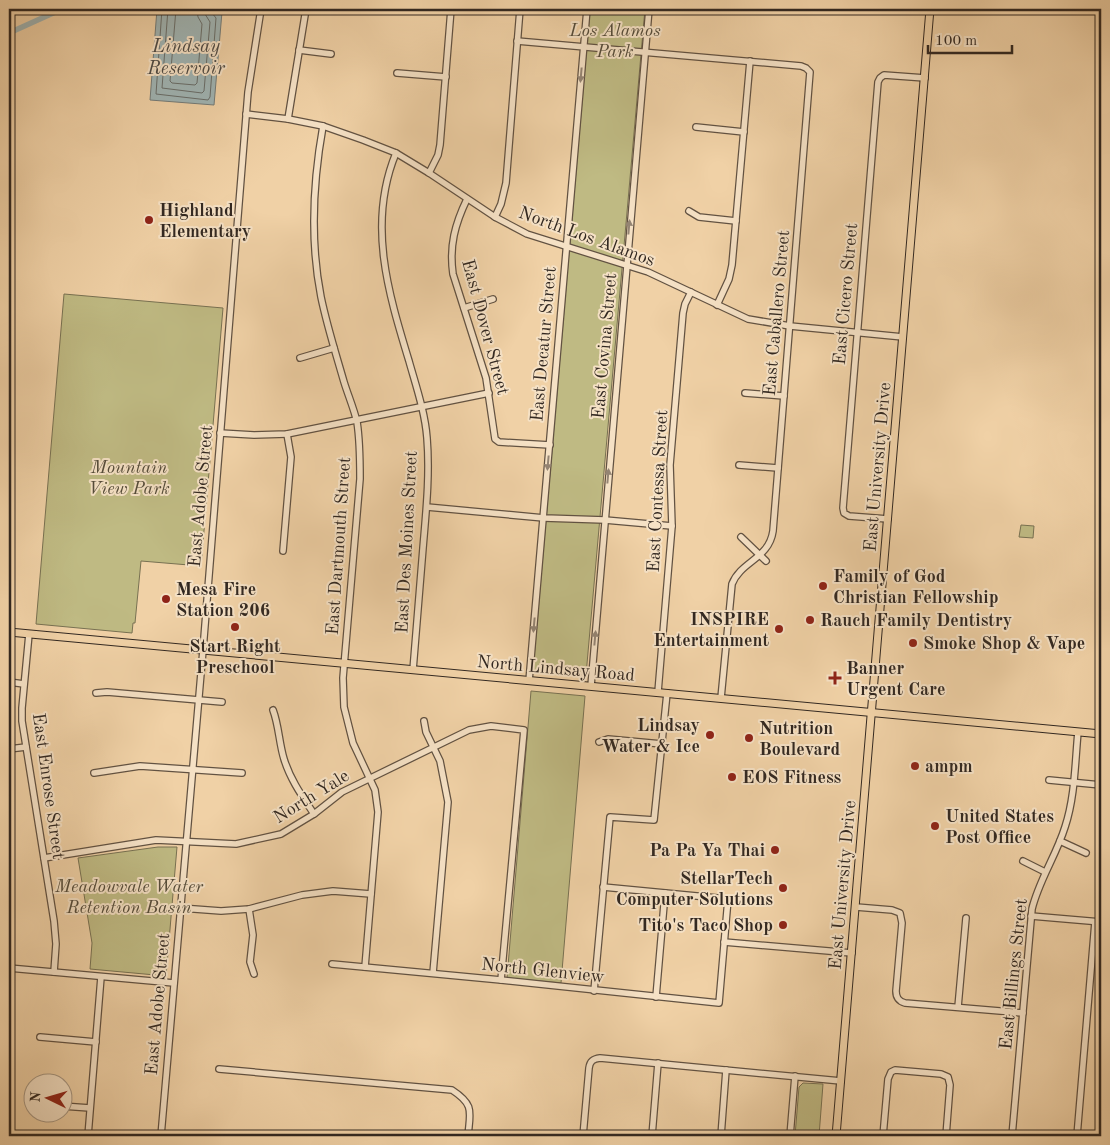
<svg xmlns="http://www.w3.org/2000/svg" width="1110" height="1145" viewBox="0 0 1110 1145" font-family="'Old Standard TT',serif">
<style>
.green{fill:#bfba83;stroke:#787152}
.water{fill:#a0b4b3;stroke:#747c79}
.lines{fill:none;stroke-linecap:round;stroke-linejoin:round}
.shore{stroke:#696e6a;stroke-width:1}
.canal{stroke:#a0b4b3;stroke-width:5.5}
.minor-casing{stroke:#625242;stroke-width:8}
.major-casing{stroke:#322821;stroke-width:9}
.minor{stroke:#f5e1c5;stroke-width:5.5}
.major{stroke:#f0d1a6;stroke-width:7}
.oneway{fill:#948473}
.poi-dot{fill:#8f2418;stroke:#f5e1c5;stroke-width:2}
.labels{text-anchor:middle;stroke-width:4;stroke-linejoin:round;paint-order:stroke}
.park-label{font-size:18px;font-style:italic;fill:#554c3a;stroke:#f5e1c5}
.poi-label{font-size:18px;font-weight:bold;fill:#322821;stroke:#f5e1c5;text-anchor:start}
.street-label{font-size:18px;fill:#322821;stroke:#f5e1c5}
.water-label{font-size:19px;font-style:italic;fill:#4e4b46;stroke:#f5e1c5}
</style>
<rect width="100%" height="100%" fill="#f0d1a6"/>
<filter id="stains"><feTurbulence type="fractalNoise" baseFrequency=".004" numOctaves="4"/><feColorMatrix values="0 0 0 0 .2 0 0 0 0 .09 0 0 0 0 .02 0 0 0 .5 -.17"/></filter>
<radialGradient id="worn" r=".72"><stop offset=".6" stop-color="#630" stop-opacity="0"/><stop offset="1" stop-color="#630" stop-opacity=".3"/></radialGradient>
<g class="green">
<polygon points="590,9 645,9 586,675 533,670"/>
<polygon points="64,294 223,308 201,566 141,561 135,623 133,623 132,633 36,624"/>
<polygon points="1021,525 1034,526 1033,538 1019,537"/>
<polygon points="531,691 585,696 561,983 507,978"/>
<polygon points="158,847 177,847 166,976 90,969 92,943 78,858"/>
<polygon points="803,1083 823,1084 819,1136 795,1136 799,1087"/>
</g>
<polygon class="water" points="157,9 186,9 222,12 214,105 150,100"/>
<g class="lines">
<g class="shore">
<polyline points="162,9 156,94 208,100 210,97 216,18 212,13 211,9"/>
<polyline points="168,9 162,88 202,93 204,91 210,22 205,14 205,9"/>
<polyline points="176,9 170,81 172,83 195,85 197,83 202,24 198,17 197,9"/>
</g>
<polyline class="canal" points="9,33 62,9"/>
<defs>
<g id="minor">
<path d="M517,41L801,66L806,68L810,72L773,531C769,559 741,561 732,584L721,698"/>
<polyline points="299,50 331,54"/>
<polyline points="397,73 446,77"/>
<polyline points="246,114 288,119 323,126 363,140 396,153 429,173 495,217 527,234 648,272 748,319 790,326 903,337"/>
<polyline points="288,119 306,9"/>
<path d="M323,126C313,182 310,241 321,297C327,326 336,354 344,382C348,395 354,409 357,422C360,441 360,460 360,479L343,678L344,707L353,743L375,790L378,812L365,967"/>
<polyline points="696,127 744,132"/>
<path d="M396,153C367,223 388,292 409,361C416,386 425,412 427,438C430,475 426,512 423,548C420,589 416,629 413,670"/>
<polyline points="429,173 438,155 440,145 451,9"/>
<path d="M467,199C455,224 449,246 453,274L486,378L495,439L499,442L550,445"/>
<polyline points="689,211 699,217 736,221"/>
<polyline points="495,217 501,204 506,183 520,9"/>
<polyline points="717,305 729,279 732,265 750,61"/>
<polyline points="464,308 493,299"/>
<polyline points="300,358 334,348"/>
<polyline points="745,393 784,396"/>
<polyline points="220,433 254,435 287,434 489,393"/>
<polyline points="739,465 778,468"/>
<polyline points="427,507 544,518 605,520 672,526"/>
<polyline points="888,519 849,516 844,513 843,508 878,82 880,78 884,75 925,78"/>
<polyline points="741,537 766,561"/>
<polyline points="283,551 291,457 287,434"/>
<polyline points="29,634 22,708 22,721 54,921 56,944 54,972"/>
<polyline points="529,681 587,9"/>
<polyline points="9,682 24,684"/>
<polyline points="591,686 649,9"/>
<polyline points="658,692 672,526 670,465 683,313 685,304 691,292"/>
<polyline points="96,693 107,692 222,702"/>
<path d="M273,710C279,726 279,743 284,759C290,779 302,796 314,814"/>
<polyline points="424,721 426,732 440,761 448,802 433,973"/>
<polyline points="599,742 608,739 662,744"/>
<polyline points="9,749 26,747"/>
<polyline points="94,773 140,766 242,773"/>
<polyline points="1049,780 1101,785"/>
<polyline points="1060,841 1086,853"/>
<polyline points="44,858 156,840 236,844 281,834 314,814 342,792 469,730 491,726 524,730 501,980"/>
<polyline points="1023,861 1045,872"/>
<path d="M856,907L892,910L900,913L902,923L896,991C896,997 898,1001 905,1003L1023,1013"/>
<polyline points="181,908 221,911 249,909 302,895 333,891 371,894"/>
<polyline points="249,909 253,935 250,962 254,974"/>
<polyline points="1031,916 1101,922"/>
<polyline points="724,942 852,953"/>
<polyline points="332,964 501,980 719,1003 728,899 603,887"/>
<polyline points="9,968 174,983"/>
<polyline points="594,991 610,817 654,820 667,693"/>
<polyline points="656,997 665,893"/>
<polyline points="958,1007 966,918"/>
<polyline points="40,1037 96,1042"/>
<path d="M219,1069L452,1090C475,1105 470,1112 468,1136"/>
<polyline points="62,1106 90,1108"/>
<polyline points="88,1136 101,977"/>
<polyline points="161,1136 203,650 248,92 261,9"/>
<path d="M583,1136L589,1068C590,1061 593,1059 600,1058L841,1081"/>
<polyline points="652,1136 658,1063"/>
<polyline points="721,1136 726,1070"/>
<polyline points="790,1136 795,1076"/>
<polyline points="883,1136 888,1079 891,1072 895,1070 941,1074 948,1077 950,1085 946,1136"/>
<path d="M1012,1136L1032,909C1039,880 1056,856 1065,827C1075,797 1075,763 1078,732"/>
<polyline points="1077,1136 1095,922"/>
</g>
<g id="major">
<polyline points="9,632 1101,734"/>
<polyline points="836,1136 930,9"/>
</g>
</defs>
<use href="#minor" class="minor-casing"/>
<use href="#major" class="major-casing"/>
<use href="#minor" class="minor"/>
<use href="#major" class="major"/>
</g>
<defs><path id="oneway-solid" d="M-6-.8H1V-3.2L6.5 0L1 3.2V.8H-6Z" transform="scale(1.25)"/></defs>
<g class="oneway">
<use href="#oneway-solid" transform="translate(581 75) rotate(95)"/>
<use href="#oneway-solid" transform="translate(629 227) rotate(-85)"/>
<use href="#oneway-solid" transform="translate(548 463) rotate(95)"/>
<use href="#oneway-solid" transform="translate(608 476) rotate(-85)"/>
<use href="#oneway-solid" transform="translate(534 625) rotate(95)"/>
<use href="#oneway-solid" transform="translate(595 638) rotate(-85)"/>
</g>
<g class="poi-dot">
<circle cx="149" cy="220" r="5"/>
<circle cx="823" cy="586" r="5"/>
<circle cx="166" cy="599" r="5"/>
<circle cx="810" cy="620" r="5"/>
<circle cx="235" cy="627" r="5"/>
<circle cx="779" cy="629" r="5"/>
<circle cx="913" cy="643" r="5"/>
<path d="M832.5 670.5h5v5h5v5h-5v5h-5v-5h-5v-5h5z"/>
<circle cx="710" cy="735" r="5"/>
<circle cx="749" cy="738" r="5"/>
<circle cx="915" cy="766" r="5"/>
<circle cx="732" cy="777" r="5"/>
<circle cx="935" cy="826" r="5"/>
<circle cx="775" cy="850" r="5"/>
<circle cx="783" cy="888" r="5"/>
<circle cx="783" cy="925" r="5"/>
</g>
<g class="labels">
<g class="park-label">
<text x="615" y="36">Los Alamos<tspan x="615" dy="21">Park</tspan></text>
<text x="129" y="473">Mountain<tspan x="129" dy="21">View Park</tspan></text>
<text x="129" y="892">Meadowvale Water<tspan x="129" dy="21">Retention Basin</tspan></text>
</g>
<g class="poi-label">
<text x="159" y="216">Highland<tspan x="159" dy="21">Elementary</tspan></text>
<text x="833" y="582">Family of God<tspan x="833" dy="21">Christian Fellowship</tspan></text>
<text x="176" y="595">Mesa Fire<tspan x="176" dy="21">Station 206</tspan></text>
<text x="769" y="625" text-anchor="end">INSPIRE<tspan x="769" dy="21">Entertainment</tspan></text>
<text x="820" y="626">Rauch Family Dentistry</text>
<text x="923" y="649">Smoke Shop &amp; Vape</text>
<text x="235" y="652" text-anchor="middle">Start Right<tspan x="235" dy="21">Preschool</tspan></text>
<text x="846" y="674">Banner<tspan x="846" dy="21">Urgent Care</tspan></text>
<text x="700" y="731" text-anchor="end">Lindsay<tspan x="700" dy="21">Water &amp; Ice</tspan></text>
<text x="759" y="734">Nutrition<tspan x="759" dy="21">Boulevard</tspan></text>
<text x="925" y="772">ampm</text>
<text x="742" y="783">EOS Fitness</text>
<text x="945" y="822">United States<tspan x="945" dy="21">Post Office</tspan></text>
<text x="765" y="856" text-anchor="end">Pa Pa Ya Thai</text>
<text x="773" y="884" text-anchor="end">StellarTech<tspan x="773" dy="21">Computer Solutions</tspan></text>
<text x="773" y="931" text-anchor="end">Tito's Taco Shop</text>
</g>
<g class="street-label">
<text transform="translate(587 236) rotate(20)" y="6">North Los Alamos</text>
<text transform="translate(845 294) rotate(-85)" y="6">East Cicero Street</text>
<text transform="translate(776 313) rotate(-85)" y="6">East Caballero Street</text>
<text transform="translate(486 327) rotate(75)" y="6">East Dover Street</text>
<text transform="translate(543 344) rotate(-85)" y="6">East Decatur Street</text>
<text transform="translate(604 346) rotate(-85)" y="6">East Covina Street</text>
<text transform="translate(877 467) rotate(-85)" y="6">East University Drive</text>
<text transform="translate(657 491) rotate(-87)" y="6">East Contessa Street</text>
<text transform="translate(200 496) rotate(-85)" y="6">East Adobe Street</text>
<text transform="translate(406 542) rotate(-87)" y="6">East Des Moines Street</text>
<text transform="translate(338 546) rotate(-86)" y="6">East Dartmouth Street</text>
<text transform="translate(556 668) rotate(5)" y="6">North Lindsay Road</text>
<text transform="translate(49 786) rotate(82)" y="6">East Enrose Street</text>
<text transform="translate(311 796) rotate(-32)" y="6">North Yale</text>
<text transform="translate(842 885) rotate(-85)" y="6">East University Drive</text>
<text transform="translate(543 970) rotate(6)" y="6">North Glenview</text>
<text transform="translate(1013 974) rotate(-84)" y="6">East Billings Street</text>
<text transform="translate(157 1004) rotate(-85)" y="6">East Adobe Street</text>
</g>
<g class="water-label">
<text x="186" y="52">Lindsay<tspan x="186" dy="22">Reservoir</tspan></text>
</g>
</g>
<rect width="1110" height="1145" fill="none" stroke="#f0d1a6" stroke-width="30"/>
<rect x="10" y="10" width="1090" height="1125" fill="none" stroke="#322821" stroke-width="2.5"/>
<rect x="15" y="15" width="1080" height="1115" fill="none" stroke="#322821"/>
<g transform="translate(48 1098) rotate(275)"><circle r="24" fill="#f5e1c5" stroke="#a79783"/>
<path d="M0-4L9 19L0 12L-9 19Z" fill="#8f2418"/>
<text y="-8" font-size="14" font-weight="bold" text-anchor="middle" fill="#322821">N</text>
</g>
<path d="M928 45v8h84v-8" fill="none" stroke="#322821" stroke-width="2.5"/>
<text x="935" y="45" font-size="15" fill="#322821" stroke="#f5e1c5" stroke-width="4" paint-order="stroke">100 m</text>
<rect width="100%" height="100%" filter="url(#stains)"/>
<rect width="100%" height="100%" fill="url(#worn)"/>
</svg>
